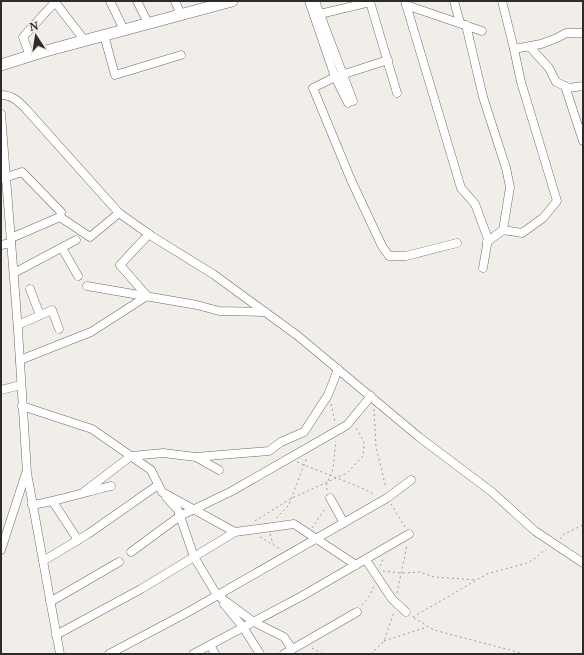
<svg xmlns="http://www.w3.org/2000/svg" width="584" height="655" viewBox="0 0 584 655" font-family="'Noto Serif',serif">
<style>
.lines{fill:none;stroke-linecap:round;stroke-linejoin:round}
.street-casing{stroke:#6d6a66;stroke-width:9}
.secondary-casing{stroke:#6d6a66;stroke-width:12}
.path{stroke:#9f9d9a;stroke-width:1;stroke-dasharray:2 3;stroke-linecap:butt}
.street{stroke:#fff;stroke-width:8}
.secondary{stroke:#fff;stroke-width:11}
</style>
<rect width="100%" height="100%" fill="#f1eeea"/>
<g class="lines">
<defs>
<g id="street">
<polyline points="110,1 124,30"/>
<polyline points="137,1 148,23"/>
<polyline points="175,1 181,15"/>
<polyline points="309,1 335,77 313,88 351,180 382,246 389,256 406,256 457,243"/>
<polyline points="315,1 353,101"/>
<polyline points="405,1 461,188 475,204 488,239 483,268"/>
<polyline points="454,1 460,23"/>
<polyline points="502,1 514,49 541,44 557,38 566,33 583,33"/>
<polyline points="55,2 85,41"/>
<polyline points="406,5 482,31"/>
<polyline points="320,14 370,2 397,93"/>
<polyline points="466,25 483,97 506,168 510,187 503,230"/>
<polyline points="104,35 115,75 181,55"/>
<polyline points="530,47 549,68 556,82 569,88 583,86"/>
<polyline points="30,56 23,37 56,1"/>
<polyline points="565,86 583,141"/>
<path d="M1,95C12,95 18,101 25,108L119,213L153,237L213,274L298,336L419,437L492,492L535,531L583,563"/>
<polyline points="348,103 335,77 388,60"/>
<polyline points="1,114 18,330 27,473 60,654"/>
<polyline points="1,179 22,172 61,212 60,217 11,238"/>
<polyline points="60,217 90,237 119,213"/>
<polyline points="487,242 503,230 522,233 543,218 557,201 521,82 514,49"/>
<polyline points="1,245 11,243"/>
<polyline points="62,248 78,276"/>
<polyline points="14,273 76,240"/>
<polyline points="87,286 197,305 219,311 265,312"/>
<polyline points="30,289 40,315"/>
<polyline points="18,325 52,310 59,329"/>
<polyline points="20,360 91,332 147,296 120,265 149,234"/>
<polyline points="1,390 21,385"/>
<polyline points="22,406 92,429 151,470 162,492 235,532"/>
<polyline points="196,457 219,470"/>
<polyline points="85,491 131,456 163,453 196,457 269,451 281,442 304,432 328,395 338,369"/>
<polyline points="166,497 178,510 194,557 217,595 254,622 284,637 292,649"/>
<polyline points="330,498 344,523"/>
<polyline points="53,502 78,540"/>
<path d="M32,505C59,501 84,492 111,486"/>
<polyline points="1,550 26,473"/>
<polyline points="131,552 180,516 232,491 347,425 371,396"/>
<polyline points="366,560 392,599 406,612"/>
<polyline points="43,561 88,534 158,485"/>
<polyline points="50,602 119,562"/>
<polyline points="224,604 243,627 260,654"/>
<polyline points="56,635 141,589 235,532 294,524 356,565"/>
<polyline points="210,645 215,654"/>
<polyline points="109,654 190,611 387,498 411,480"/>
<polyline points="193,654 302,596 409,534"/>
<polyline points="284,654 357,612"/>
</g>
<polyline id="secondary" points="1,65 42,52 232,1"/>
</defs>
<use href="#street" class="street-casing"/>
<use href="#secondary" class="secondary-casing"/>
<g class="path">
<polyline points="331,404 335,422"/>
<polyline points="374,409 376,447 386,488"/>
<polyline points="297,462 364,489 375,495"/>
<polyline points="327,490 326,486 333,469 336,441"/>
<polyline points="391,504 405,527"/>
<polyline points="276,518 289,505 307,457"/>
<polyline points="255,521 290,499 347,473 363,456 364,442 356,428"/>
<polyline points="312,528 326,507"/>
<polyline points="270,534 273,544"/>
<polyline points="260,537 282,550"/>
<polyline points="560,539 564,534 583,525"/>
<polyline points="380,566 384,557"/>
<polyline points="383,571 401,573 420,572 434,577 477,580"/>
<polyline points="397,593 407,545"/>
<polyline points="362,605 369,597 374,586"/>
<polyline points="413,617 487,574 527,563 534,559 546,549"/>
<polyline points="414,618 434,630 525,654"/>
<polyline points="384,641 427,627"/>
<polyline points="312,648 323,654"/>
<polyline points="371,654 384,641 394,612"/>
</g>
<use href="#street" class="street"/>
<use href="#secondary" class="secondary"/>
</g>
<rect width="584" height="655" fill="none" stroke="#2d2c2a" stroke-width="4"/>
<g transform="translate(36 36) rotate(348)" stroke="#f1eeea" stroke-width="3" paint-order="stroke">
<path d="M0-3L7 15L0 10L-7 15Z" fill="#2d2c2a"/>
<text y="-6" font-size="11" font-weight="bold" text-anchor="middle" fill="#2d2c2a">N</text>
</g>
</svg>
